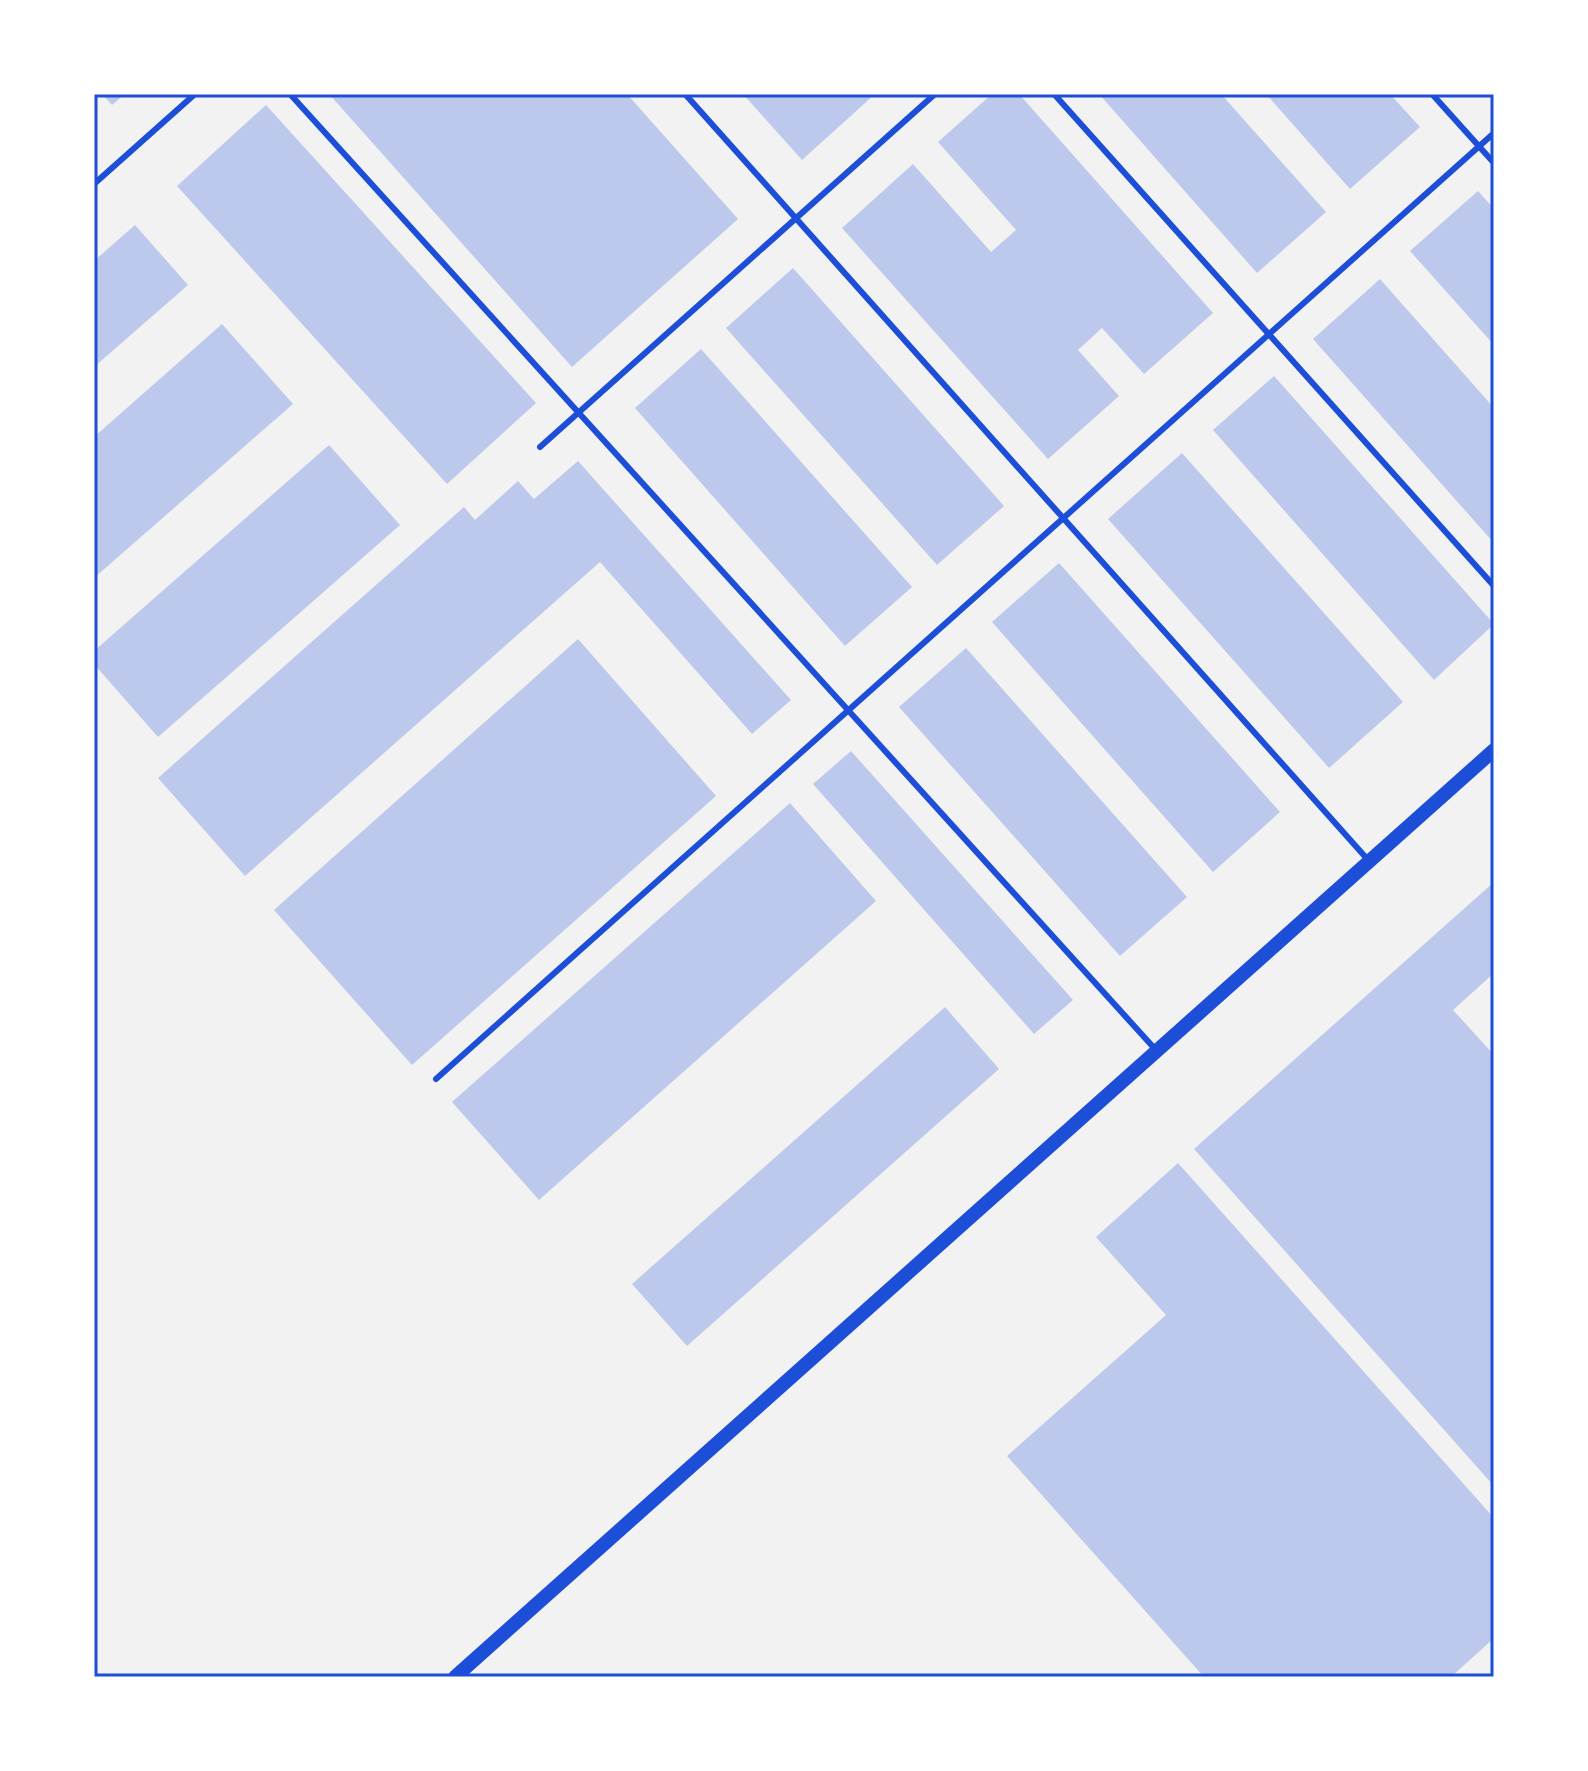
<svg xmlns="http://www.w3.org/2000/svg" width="1588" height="1771" viewBox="0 0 1588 1771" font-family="Georgia,serif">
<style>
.building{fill:#bdc9ec}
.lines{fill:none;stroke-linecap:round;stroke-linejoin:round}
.service{stroke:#1d4ed8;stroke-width:6}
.tertiary{stroke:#1d4ed8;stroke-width:14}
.neatline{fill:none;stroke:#1d4ed8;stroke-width:3}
</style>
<rect width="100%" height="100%" fill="#f2f2f2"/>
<g class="building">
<polygon points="102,94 125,94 112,105"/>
<polygon points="329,94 627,94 738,219 572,367"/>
<polygon points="743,94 875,94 802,160"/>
<polygon points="992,94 1019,94 1213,313 1144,374 1102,328 1078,350 1119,396 1048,459 842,228 913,164 991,252 1016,230 938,142"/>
<polygon points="1099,94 1221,94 1326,212 1257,273"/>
<polygon points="1266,94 1390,94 1420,127 1350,189"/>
<polygon points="266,105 536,403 447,484 177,186"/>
<polygon points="1478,191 1494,209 1494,345 1410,251"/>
<polygon points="135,225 188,285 94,367 94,261"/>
<polygon points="793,268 1004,506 937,565 726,328"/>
<polygon points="1380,279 1494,408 1494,543 1313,339"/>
<polygon points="222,324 293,404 94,578 94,437"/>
<polygon points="701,349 912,587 845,646 635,408"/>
<polygon points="1274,376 1494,624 1434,680 1213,430"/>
<polygon points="329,445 400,525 158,737 94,664 94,651"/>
<polygon points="1182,453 1403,702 1329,768 1108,519"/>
<polygon points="578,461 791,700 752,734 600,562 245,876 158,778 464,507 475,520 518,481 534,499"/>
<polygon points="1059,563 1280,812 1213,872 992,622"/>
<polygon points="578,639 716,796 412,1065 274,910"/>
<polygon points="966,648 1187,897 1120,956 899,707"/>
<polygon points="851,751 1073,1000 1034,1034 813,784"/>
<polygon points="790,803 876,901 539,1200 452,1102"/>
<polygon points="1494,882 1494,973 1453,1010 1494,1055 1494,1486 1194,1149"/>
<polygon points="945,1007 999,1069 687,1346 632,1284"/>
<polygon points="1178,1163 1494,1518 1494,1638 1451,1677 1204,1677 1007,1456 1166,1315 1096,1237"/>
</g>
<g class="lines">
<g class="service">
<polyline points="290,94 1155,1049"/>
<polyline points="685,94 1369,861"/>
<polyline points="1054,94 1494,586"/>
<polyline points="1432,94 1494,163"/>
<polyline points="94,184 195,94"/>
<polyline points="540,447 935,94"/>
<polyline points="436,1079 1494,133"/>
</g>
<polyline class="tertiary" points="455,1677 1494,750"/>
</g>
<rect width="1588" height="1771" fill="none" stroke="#ffffff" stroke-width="192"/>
<rect x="96" y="96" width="1396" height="1579" class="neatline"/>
</svg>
